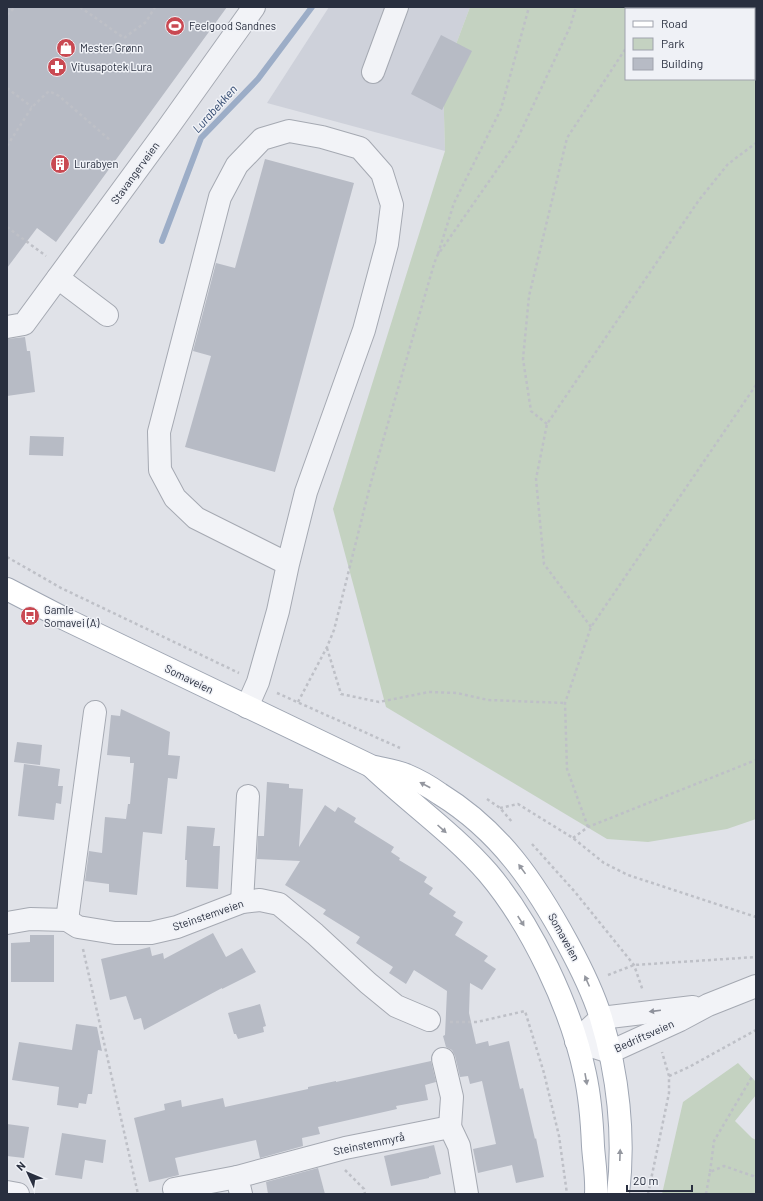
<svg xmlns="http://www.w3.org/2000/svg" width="763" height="1201" viewBox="0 0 763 1201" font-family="Barlow,sans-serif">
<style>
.built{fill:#ced1da}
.green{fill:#c4d2c1;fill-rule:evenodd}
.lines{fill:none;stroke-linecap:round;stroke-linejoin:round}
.stream{stroke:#9cadc7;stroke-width:6}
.building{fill:#b7bbc5}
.minor-casing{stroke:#a5a9b2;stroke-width:24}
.major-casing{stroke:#9fa6b3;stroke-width:24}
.path{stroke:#bec0c7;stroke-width:2.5;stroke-dasharray:3 3;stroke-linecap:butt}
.minor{stroke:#f2f3f7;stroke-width:22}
.major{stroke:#fff;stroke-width:22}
.oneway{fill:#94979f}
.oneway2{fill:#8e919b}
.labels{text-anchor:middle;stroke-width:3;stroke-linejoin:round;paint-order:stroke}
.poi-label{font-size:11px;fill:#292f3f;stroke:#eff1f6;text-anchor:start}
.street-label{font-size:11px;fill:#292f3f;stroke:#eff1f6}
.water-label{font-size:12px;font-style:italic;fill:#344b71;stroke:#eff1f6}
</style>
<rect width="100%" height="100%" fill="#e0e2e8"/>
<polygon class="built" points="329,7 470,7 443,79 445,151 267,103"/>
<g class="green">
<path d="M470,7H756V819L727,829L648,842L607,839L386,707L333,509L445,151L443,79ZM626,9H754V79H626Z"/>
<polygon points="738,1063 756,1082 756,1095 735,1121 752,1138 756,1140 756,1194 662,1194 683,1102"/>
</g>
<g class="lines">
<polyline class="stream" points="162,241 201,138 258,79 312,7"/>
</g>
<g class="building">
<polygon points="7,7 227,7 56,242 37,228 7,268"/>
<polygon points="441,35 472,51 442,110 411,94"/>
<polygon points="265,159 354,183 275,472 185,447 211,356 193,351 216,263 235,268"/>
<polygon points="25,337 27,351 30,351 35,392 7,396 7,339"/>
<polygon points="30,436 64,437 63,456 29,455"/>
<polygon points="121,709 170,732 168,755 180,756 177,779 168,778 162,834 143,832 137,895 109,892 109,884 85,881 89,851 102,853 105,817 126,819 128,804 130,804 134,763 130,763 130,757 107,755 111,715 120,716"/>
<polygon points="17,742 42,745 40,765 14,762"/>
<polygon points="24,764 60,769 58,786 63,786 61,804 56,803 54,820 18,816"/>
<polygon points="267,782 289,784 289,788 303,789 299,847 325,805 335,812 338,807 356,818 354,822 394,847 391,852 400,858 399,860 427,877 424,882 433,888 429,894 456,912 453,916 463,922 455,935 488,956 484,961 496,969 482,990 470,983 469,1013 476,1044 488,1041 489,1046 509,1041 520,1089 523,1088 535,1139 536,1138 544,1177 516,1183 512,1165 478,1173 473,1149 496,1144 482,1081 470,1084 468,1076 460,1077 455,1056 452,1050 446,1047 443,1036 445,1035 447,991 414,970 406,984 389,973 393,967 356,943 360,937 323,914 326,910 285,885 300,861 257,859 258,836 264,836"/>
<polygon points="187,826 215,828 213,846 220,846 218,889 186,887 187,860 185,860"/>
<polygon points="213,933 226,957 242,948 256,972 222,989 222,988 144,1030 141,1018 134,1020 126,996 110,1000 101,959 150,947 152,956 163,953 164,959"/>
<polygon points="30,935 54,935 54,982 11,982 11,943 30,942"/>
<polygon points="260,1004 266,1026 263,1027 264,1032 238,1039 236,1034 234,1034 228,1013"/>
<polygon points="76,1024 97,1027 102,1051 98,1050 92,1094 88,1094 86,1104 79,1103 78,1108 57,1105 59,1087 12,1080 19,1042 72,1050"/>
<polygon points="431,1061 436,1082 425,1085 428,1100 396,1106 397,1109 318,1127 320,1134 302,1138 303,1146 260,1158 256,1140 175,1158 179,1175 149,1182 134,1118 165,1110 164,1104 181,1100 182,1107 223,1098 225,1107 308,1089 308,1087 336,1081 336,1082"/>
<polygon points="7,1124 29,1127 24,1158 7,1156"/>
<polygon points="62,1133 106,1140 103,1163 85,1160 82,1179 55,1175"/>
<polygon points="434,1145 441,1174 429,1177 429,1178 391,1186 384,1156"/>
<polygon points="318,1168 325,1194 268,1194 266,1182"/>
</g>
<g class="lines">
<defs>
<g id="minor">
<polyline points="373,72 397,7"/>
<polyline points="58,278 107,315"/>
<polyline points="7,327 24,324 167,129 254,7"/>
<polyline points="247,707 258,682 278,611 288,564 306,492 364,330 387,244 392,205 382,173 360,148 322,137 289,131 262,139 237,165 220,197 159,432 160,470 175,498 196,518 288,564"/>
<polyline points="242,902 248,796"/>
<polyline points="67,920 95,712"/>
<polyline points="7,923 30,919 67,920 78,927 115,933 151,933 177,927 242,902 260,900 279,904 315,934 368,983 396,1006 429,1020"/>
<polyline points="576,1041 610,1052 680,1020 708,1005 756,986"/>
<polyline points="576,1041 601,1018 693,1007"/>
<polyline points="443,1059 452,1097 450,1127"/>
<polyline points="174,1189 237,1177"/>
<polyline points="7,1192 18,1194"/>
<polyline points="241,1194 237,1177 345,1148 450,1127 459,1146 467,1194"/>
</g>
<g id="major">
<path d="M7,589L65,619L371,766C382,769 395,770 406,775C418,780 430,787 440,794C500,831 535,883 568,944C581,968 593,992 601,1018C618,1074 625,1136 618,1194"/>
<path d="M372,767C410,803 454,834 488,873C532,925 571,1008 585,1074C590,1097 592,1121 593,1146C594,1161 597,1178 596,1194"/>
</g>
</defs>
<use href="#minor" class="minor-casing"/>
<use href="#major" class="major-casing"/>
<g class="path">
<polyline points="80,7 124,38 146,22 155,7"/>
<polyline points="652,9 654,7"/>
<polyline points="7,15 15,7"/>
<polyline points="7,88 32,107"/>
<polyline points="7,146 32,107 49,91 59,96 110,140"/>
<polyline points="7,227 46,256"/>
<polyline points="438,254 454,203 501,109 529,7"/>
<polyline points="547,424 531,411 523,359 529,296 567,138 626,48"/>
<polyline points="7,557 61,588 239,673"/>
<polyline points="591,627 544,564 536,479 547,424 699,200 728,164 756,143"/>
<polyline points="327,648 341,694 379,702 429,692 457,693 488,700 565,703"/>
<polyline points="277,693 400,748"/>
<polyline points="298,702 327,647 334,630 371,482 434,264 437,256 515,144 570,27 576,7"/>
<polyline points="487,799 500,808 513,823"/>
<polyline points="500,808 518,804 573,838 604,863 628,875 756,917"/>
<polyline points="588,827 567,769 565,703 591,627 756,385"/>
<polyline points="573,838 588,827 756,760"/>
<polyline points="532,844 575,892 634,965 643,991"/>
<polyline points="83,949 138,1194"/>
<polyline points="608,975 634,965 756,957"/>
<polyline points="450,1022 477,1022 525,1011 544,1073 559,1136 567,1194"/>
<polyline points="669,1076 689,1067 756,1030"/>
<polyline points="345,1170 364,1189 365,1194"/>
<polyline points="710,1172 714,1141 753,1075"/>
<polyline points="648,1194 669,1093 669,1076 662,1052"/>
<polyline points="706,1194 710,1172 724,1166 753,1176 756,1179"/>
</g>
<use href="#minor" class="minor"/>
<use href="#major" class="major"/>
</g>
<defs><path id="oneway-solid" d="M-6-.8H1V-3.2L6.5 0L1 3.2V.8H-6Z"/></defs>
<g class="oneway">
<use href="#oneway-solid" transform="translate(425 785) rotate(-152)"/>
<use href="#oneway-solid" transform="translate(442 829) rotate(42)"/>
<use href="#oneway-solid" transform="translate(522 869) rotate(-126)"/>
<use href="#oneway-solid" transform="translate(521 921) rotate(57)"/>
<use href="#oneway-solid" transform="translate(587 981) rotate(-114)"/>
<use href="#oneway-solid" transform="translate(586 1079) rotate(80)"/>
<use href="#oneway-solid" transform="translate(620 1155) rotate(-88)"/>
</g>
<use class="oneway2" href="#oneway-solid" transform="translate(655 1011) rotate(173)"/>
<defs>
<symbol id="stadium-disc" viewBox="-11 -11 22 22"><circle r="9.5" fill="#c94952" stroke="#eff1f6"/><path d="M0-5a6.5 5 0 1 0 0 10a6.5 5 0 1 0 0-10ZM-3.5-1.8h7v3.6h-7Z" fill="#fff"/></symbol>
<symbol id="shop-disc" viewBox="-11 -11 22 22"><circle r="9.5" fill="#c94952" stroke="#eff1f6"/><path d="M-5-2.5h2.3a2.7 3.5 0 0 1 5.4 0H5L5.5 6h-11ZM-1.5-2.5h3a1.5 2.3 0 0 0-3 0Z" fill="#fff"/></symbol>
<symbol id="pharmacy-disc" viewBox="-11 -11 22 22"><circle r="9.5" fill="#c94952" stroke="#eff1f6"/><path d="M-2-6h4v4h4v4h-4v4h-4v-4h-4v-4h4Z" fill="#fff"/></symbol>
<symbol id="building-disc" viewBox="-11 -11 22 22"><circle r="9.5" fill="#c94952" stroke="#eff1f6"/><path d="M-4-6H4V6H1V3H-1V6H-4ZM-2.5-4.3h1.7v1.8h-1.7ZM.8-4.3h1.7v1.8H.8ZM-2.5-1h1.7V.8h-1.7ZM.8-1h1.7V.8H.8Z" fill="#fff"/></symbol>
<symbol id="bus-disc" viewBox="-11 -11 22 22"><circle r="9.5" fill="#c94952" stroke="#eff1f6"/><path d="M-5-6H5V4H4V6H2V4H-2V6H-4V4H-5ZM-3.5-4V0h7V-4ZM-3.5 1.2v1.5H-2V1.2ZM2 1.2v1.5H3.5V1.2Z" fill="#fff"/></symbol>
</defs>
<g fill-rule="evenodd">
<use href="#stadium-disc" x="164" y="15" width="22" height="22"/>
<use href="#shop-disc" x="55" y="37" width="22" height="22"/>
<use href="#pharmacy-disc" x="46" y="56" width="22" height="22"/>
<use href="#building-disc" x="49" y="153" width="22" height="22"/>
<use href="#bus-disc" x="19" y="605" width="22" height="22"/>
</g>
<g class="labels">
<g class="poi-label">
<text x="189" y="30">Feelgood Sandnes</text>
<text x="80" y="52">Mester Grønn</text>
<text x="71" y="71">Vitusapotek Lura</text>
<text x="74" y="168">Lurabyen</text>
<text x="44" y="614">Gamle<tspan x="44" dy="13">Somavei (A)</tspan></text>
</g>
<g class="street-label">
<text transform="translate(135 173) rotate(-54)" y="4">Stavangerveien</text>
<text transform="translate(189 679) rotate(26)" y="4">Somaveien</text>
<text transform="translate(208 915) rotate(-19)" y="4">Steinstemveien</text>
<text transform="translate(564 937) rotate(61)" y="4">Somaveien</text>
<text transform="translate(644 1036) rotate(-24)" y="4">Bedriftsveien</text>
<text transform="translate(369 1144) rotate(-12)" y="4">Steinstemmyrå</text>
</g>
<g class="water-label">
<text transform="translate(215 109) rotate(-48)" y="4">Lurabekken</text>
</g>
</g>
<rect width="763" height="1201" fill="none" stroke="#292f3f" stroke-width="16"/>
<rect x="625" y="8" width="130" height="72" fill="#eff1f6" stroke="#a0a3ad"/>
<rect x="633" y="21" width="20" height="6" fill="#ffffff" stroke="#a0a3ad"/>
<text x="661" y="28" font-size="12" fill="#292f3f">Road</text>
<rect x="633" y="38" width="20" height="12" fill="#c4d2c1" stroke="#a0a3ad"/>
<text x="661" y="48" font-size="12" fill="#292f3f">Park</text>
<rect x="633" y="58" width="20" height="12" fill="#b7bbc5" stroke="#a0a3ad"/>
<text x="661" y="68" font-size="12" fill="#292f3f">Building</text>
<g transform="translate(28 1173) rotate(314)" stroke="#eff1f6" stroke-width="3" paint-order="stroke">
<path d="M0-3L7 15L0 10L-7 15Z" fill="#292f3f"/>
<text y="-6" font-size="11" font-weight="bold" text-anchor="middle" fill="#292f3f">N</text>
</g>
<path d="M627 1185v6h65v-6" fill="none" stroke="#292f3f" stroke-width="2"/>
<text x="633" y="1185" font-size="12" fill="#292f3f" stroke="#eff1f6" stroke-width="3" paint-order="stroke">20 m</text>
</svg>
